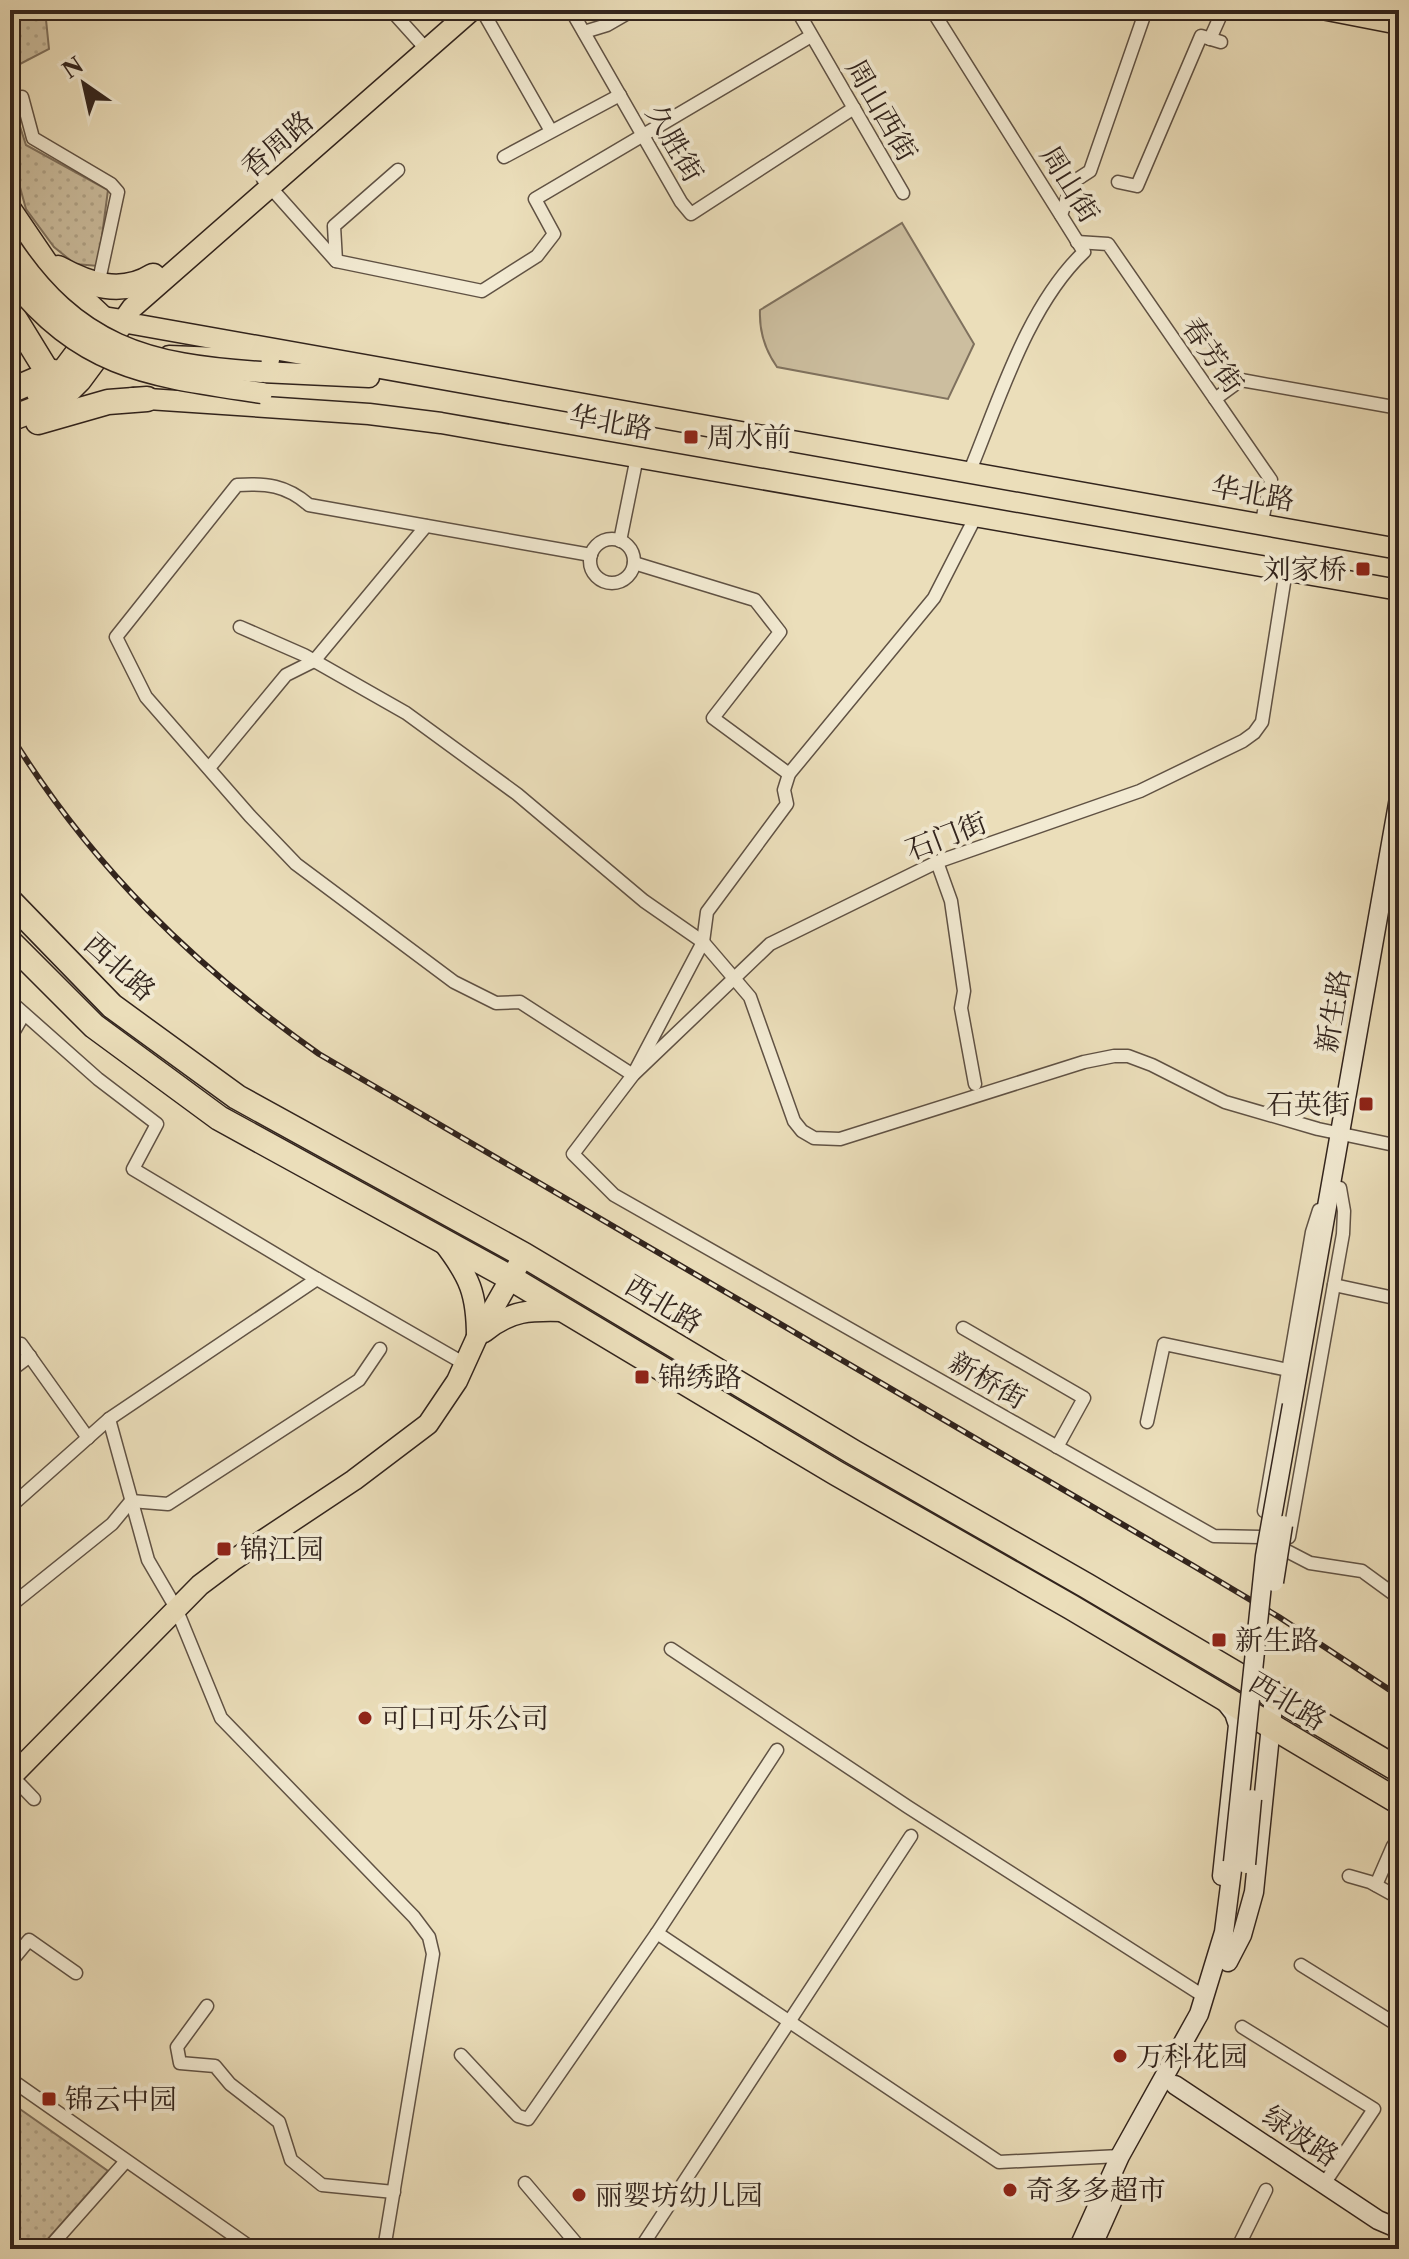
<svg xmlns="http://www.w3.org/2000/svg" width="1409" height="2259" viewBox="0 0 1409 2259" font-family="'Libre Caslon Text','Noto Serif SC',serif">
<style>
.grass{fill:#ccbe9f;stroke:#7f715e;stroke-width:2}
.park{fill:url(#park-dots);stroke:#7f715e;stroke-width:2}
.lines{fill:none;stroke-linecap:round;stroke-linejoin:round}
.street-casing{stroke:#605244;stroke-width:15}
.secondary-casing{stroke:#32241d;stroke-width:21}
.primary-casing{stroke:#32241d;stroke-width:23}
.highway-casing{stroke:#32241d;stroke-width:27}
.street{stroke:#f2ead2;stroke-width:12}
.secondary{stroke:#f2ead2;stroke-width:18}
.primary{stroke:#ebdeba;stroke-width:20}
.highway{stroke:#ebdeba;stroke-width:24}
.rail-casing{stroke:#32241d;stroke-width:6}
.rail{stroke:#f2ead2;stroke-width:3;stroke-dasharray:9;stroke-linecap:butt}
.secondary-bridge-casing{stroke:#32241d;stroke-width:21;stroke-linecap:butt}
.primary-bridge-casing{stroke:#32241d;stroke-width:23;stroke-linecap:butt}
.secondary-bridge{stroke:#f2ead2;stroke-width:18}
.primary-bridge{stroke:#ebdeba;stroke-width:20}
.poi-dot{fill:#8f2418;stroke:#f2ead2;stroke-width:3}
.labels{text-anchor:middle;stroke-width:8;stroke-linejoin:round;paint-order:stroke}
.street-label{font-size:28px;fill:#32241d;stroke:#f2ead2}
.poi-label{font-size:28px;fill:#32241d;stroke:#f2ead2;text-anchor:start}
</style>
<defs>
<pattern id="park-dots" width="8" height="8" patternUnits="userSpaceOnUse" patternTransform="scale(2)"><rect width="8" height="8" fill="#ccbe9f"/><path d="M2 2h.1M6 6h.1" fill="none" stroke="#b0a388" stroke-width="1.8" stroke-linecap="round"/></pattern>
</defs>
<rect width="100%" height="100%" fill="#ebdeba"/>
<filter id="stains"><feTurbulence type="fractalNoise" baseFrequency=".0025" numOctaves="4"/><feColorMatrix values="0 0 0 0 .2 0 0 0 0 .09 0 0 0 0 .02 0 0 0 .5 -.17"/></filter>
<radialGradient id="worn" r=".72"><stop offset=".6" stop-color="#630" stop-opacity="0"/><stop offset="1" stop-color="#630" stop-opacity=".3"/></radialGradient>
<path class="grass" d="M902,223L974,344L948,399L777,367C765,350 759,331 760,310Z"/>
<g class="park">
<polygon points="10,10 45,10 49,49 18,65 12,102 26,145 108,190 98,266 75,264 54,247 26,209 10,151"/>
<polygon points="17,2107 108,2171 39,2249 10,2249 10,2113"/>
</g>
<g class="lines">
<defs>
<g id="street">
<polyline points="391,10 427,50"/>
<polyline points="482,10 551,131"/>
<polyline points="571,10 681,202 691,214 854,108"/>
<polyline points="797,10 903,193"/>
<path d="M932,10L1084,252C1027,306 999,401 969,473"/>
<polyline points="584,32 607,25 633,10"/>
<polyline points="1210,39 1223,10"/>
<polyline points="22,97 33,138 111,184 118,192 98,285"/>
<polyline points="504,157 620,95"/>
<polyline points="263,179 336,261 482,291 537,256 554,234 535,199 811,36"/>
<polyline points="1118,182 1137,186 1201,36 1221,42"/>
<polyline points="1061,215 1073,182 1090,171 1146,10"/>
<polyline points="1077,242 1108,244 1271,480 1261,525"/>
<polyline points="336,261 334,226 398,170"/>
<polyline points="1215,399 1241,380 1399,408"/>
<circle cx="612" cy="561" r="22"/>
<polyline points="620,541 637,457"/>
<path d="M591,555L309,505C286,485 266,483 237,485L116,637L146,697L250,816L296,864L454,982L496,1003L520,1002L633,1075L703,942L707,912L787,804L784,790L789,774L934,598L976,516"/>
<polyline points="634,563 755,600 780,632 713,718 789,774"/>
<polyline points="1286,570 1262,722 1254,733 1243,741 1140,791 937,862 770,944 633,1075 573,1154 614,1195 1214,1536 1260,1537 1310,1563 1362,1571 1399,1598"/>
<polyline points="240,627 304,655 406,713 517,794 644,901 703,942 750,997 794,1121 802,1131 814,1138 840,1139 1084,1062 1114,1056 1128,1056 1152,1065 1225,1102 1318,1129 1399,1146"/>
<polyline points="209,768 286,675 314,661 426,526"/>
<polyline points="937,862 951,901 964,991 961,1008 975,1084"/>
<polyline points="10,1001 98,1079 157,1124 133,1169 317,1279 465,1364"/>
<polyline points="10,1038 24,1014"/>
<polyline points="1334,1285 1399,1299"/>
<polyline points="963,1328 1084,1398 1057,1447"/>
<polyline points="21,1344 88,1438"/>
<polyline points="10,1371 30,1356"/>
<polyline points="109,1419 148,1560 176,1608 221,1718 414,1917 429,1937 433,1954 384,2249"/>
<polyline points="1147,1422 1164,1344 1288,1370"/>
<polyline points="10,1507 109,1419 317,1279"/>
<polyline points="1264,1511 1312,1232 1319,1210"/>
<polyline points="1289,1537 1343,1234 1344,1211 1340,1188"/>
<polyline points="10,1606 112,1524 131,1501 168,1504 359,1380 380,1349"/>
<polyline points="671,1649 908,1807 1205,1997"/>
<polyline points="10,1774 34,1799"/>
<polyline points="1349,1876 1370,1882 1399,1898"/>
<polyline points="1376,1885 1393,1846"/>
<polyline points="657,1933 999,2162 1120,2156"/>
<polyline points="10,1963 29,1940 76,1973"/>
<polyline points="1301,1965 1399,2026"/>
<polyline points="207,2006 177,2047 180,2063 215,2066 230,2084 279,2122 291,2160 322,2185 394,2192"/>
<polyline points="1242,2027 1374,2109 1324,2184"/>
<polyline points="461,2055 518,2116 528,2119 657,1933 777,1750"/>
<polyline points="10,2079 253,2249"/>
<polyline points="525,2183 581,2249"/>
<polyline points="48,2249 126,2161"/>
<polyline points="640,2249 911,1836"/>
<polyline points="1237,2249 1266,2190"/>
</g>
<g id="secondary">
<polyline points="1292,1405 1399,798"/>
<polyline points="1222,1876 1238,1725 1234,1713 1223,1699"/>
<polyline points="1228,1962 1242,1935 1254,1892 1274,1696"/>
<polyline points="1175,2085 1378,2220 1399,2229"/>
<polyline points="1078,2249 1120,2156 1199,2014 1224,1932 1233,1862"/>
<polyline points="1091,2249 1116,2193"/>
</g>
<g id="primary">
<polyline points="472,10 132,308 122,322 1399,549"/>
<polyline points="1327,10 1399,24"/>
<polyline points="169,356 269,360"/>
<polyline points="261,372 369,377"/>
<polyline points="133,398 369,414 441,423 1399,590"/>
<path d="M443,1242C470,1277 477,1294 477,1337"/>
<path d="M484,1332C511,1310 530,1310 564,1311"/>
<polyline points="10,1778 200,1585 232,1561 354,1480 428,1424 457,1381 477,1337 524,1255"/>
</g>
<g id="highway">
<polyline points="10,211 48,267 103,319"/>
<path d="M58,268C89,285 121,296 153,276"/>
<polyline points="10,311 45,368 46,381 39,393"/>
<polyline points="10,391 54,372"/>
<polyline points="40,392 61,375 97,327"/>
<polyline points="10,419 46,405 70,389 79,380 122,322 103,319"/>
<polyline points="38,422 108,402 147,399"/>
<polyline points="10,901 112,1006 237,1097 524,1255 853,1452 1087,1586 1399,1770"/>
<polyline points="10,942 94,1026 219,1118 507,1276 836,1473 1071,1607 1399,1802"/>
</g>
</defs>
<use href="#street" class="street-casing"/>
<use href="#secondary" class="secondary-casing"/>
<use href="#primary" class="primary-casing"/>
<use href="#highway" class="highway-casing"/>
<use href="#street" class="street"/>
<use href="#secondary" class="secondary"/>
<use href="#primary" class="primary"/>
<use href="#highway" class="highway"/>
<defs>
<path id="rail" d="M10,734C91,866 193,965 319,1054L1192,1565L1279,1617L1399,1696"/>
</defs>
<use href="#rail" class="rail-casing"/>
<use href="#rail" class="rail"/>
<defs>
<g id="secondary-bridge">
<polyline points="1274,1582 1283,1525"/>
<polyline points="1233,1862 1265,1556 1292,1405"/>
<polyline points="1246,1864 1252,1799"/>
</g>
<g id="primary-bridge">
<path d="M10,246C77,346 146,365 261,372"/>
<path d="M10,278C84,371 151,376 262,393"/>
</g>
</defs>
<use href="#secondary-bridge" class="secondary-bridge-casing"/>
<use href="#primary-bridge" class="primary-bridge-casing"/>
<use href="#secondary-bridge" class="secondary-bridge"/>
<use href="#primary-bridge" class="primary-bridge"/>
</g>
<g class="poi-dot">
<rect x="683" y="429" width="16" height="16" rx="4"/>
<rect x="1355" y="561" width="16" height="16" rx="4"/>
<rect x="1358" y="1096" width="16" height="16" rx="4"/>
<rect x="634" y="1369" width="16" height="16" rx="4"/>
<rect x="216" y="1541" width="16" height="16" rx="4"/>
<rect x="1211" y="1632" width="16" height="16" rx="4"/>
<circle cx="365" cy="1718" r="8"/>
<circle cx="1120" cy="2056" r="8"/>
<rect x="41" y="2091" width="16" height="16" rx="4"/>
<circle cx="1010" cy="2190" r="8"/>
<circle cx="579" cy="2195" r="8"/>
</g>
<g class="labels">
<g class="street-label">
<text transform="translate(882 110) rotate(60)" y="10">周山西街</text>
<text transform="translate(675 143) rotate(60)" y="10">久胜街</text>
<text transform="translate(277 144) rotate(-41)" y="10">香周路</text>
<text transform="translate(1070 184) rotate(58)" y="10">周山街</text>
<text transform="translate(1213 355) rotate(55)" y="10">春芳街</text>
<text transform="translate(611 422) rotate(10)" y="10">华北路</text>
<text transform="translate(1253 493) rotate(10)" y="10">华北路</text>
<text transform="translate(946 836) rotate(-21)" y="10">石门街</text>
<text transform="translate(120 967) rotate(42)" y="10">西北路</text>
<text transform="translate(1333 1011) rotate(-80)" y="10">新生路</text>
<text transform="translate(664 1304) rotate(31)" y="10">西北路</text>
<text transform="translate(988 1380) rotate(30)" y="10">新桥街</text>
<text transform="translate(1288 1701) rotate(31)" y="10">西北路</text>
<text transform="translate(1301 2136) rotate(34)" y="10">绿波路</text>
</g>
<g class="poi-label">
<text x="707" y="447">周水前</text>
<text x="1347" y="579" text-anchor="end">刘家桥</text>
<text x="1350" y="1114" text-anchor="end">石英街</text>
<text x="658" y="1387">锦绣路</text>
<text x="240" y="1559">锦江园</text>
<text x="1235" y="1650">新生路</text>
<text x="381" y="1728">可口可乐公司</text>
<text x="1136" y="2066">万科花园</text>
<text x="65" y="2109">锦云中园</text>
<text x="1026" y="2200">奇多多超市</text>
<text x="595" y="2205">丽婴坊幼儿园</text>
</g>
</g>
<rect width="1409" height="2259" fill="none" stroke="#ebdeba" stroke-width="40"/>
<rect x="12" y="12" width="1385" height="2235" fill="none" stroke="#32241d" stroke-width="4"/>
<rect x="20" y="20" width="1369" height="2219" fill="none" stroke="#32241d" stroke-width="2"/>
<g transform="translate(84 84) rotate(326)" stroke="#f2ead2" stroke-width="6" paint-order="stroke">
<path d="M0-6L14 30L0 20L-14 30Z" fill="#32241d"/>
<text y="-12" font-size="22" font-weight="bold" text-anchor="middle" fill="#32241d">N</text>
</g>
<rect width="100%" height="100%" filter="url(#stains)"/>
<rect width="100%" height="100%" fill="url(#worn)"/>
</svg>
